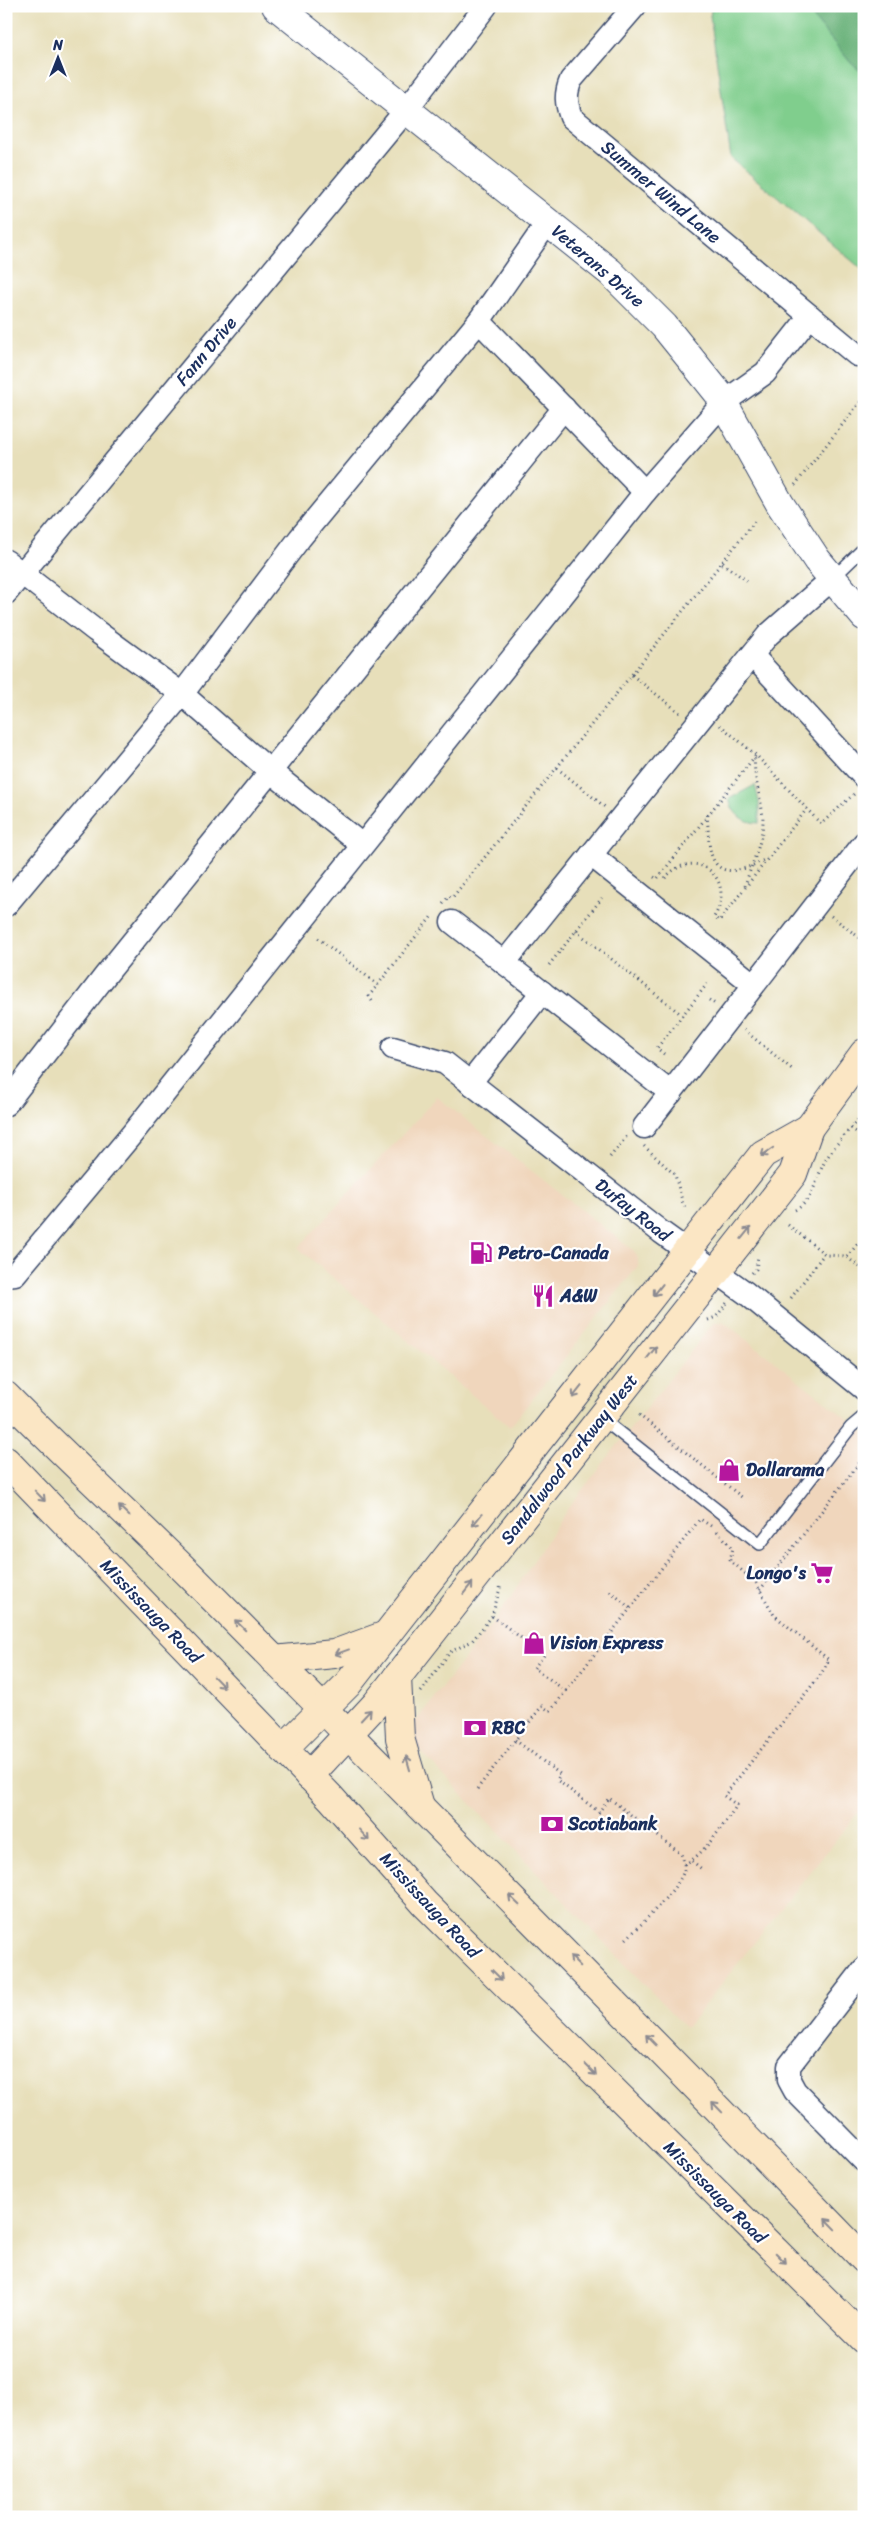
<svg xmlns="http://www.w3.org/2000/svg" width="870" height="2523" viewBox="0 0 870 2523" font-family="Sriracha,sans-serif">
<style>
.built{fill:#f0d6bc}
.green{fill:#80ce8d;stroke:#4e7e76}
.forest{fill:#68b178;stroke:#42706b}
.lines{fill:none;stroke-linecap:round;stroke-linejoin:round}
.service-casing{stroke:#3a496c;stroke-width:14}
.minor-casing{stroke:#3a496c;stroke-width:25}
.tertiary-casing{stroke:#3a496c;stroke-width:30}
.secondary-casing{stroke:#3a496c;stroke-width:30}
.path{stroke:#3a496c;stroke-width:3;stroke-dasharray:1 4;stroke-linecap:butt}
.service{stroke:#fff;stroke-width:11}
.minor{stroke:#fff;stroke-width:22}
.tertiary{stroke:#fff;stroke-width:28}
.secondary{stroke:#fbe6c4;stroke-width:28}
.oneway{stroke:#8b8a91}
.labels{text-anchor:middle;stroke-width:4.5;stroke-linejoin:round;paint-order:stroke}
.street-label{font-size:18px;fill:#1b2f5e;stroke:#fff}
.poi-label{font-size:18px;font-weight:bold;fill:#1b2f5e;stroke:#fff;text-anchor:start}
</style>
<rect width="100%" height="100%" fill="#fff"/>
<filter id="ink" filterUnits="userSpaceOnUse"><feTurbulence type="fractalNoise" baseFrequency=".02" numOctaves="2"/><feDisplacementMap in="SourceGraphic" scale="10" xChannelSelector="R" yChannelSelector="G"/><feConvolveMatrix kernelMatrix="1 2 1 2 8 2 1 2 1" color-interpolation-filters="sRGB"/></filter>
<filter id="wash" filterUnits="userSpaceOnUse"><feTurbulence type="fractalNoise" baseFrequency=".0096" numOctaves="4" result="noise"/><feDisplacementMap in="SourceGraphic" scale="20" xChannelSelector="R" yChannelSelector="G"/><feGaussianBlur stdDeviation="1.12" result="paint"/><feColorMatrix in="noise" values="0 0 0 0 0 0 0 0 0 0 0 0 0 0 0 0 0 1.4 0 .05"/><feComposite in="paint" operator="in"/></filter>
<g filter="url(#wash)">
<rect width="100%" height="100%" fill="#e7dfba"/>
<g class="built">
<polygon points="437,1097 634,1251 638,1258 638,1266 510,1427 298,1248"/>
<polygon points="714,1322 724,1322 864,1432 864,1805 686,2028 405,1735 499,1614 568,1508"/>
</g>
<g class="green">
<polygon points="712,6 864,6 864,271 731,158 710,16"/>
<path d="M755,785L759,802V823C742,822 734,815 729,799Z"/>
</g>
<polygon class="forest" points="804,6 864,6 864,74 851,63"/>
</g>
<g filter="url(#ink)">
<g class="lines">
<defs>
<g id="service">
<polyline points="832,579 864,548"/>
<polyline points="601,1418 760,1544 851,1427 864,1416"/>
</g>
<g id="minor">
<path d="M635,6L571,80C565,94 566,103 571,117L857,355"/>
<polyline points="479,321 645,492"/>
<polyline points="6,561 96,631 182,694 270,771 362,845"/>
<polyline points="6,593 406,110 486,6"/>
<polyline points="752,655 864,777"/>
<polyline points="591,855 753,984"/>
<polyline points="6,905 182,694 300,538 479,321 548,222"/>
<polyline points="452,922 671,1093"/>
<polyline points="504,963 768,635 832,579"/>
<polyline points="393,1048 445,1063 661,1232 746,1293 864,1389"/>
<polyline points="470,1083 542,992"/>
<polyline points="6,1104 105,976 564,408"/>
<polyline points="644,1127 864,843"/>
<polyline points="6,1275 15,1274 132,1134 645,492 724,402 765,373 810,316"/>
<polyline points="864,1969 789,2066 789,2080 795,2091 864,2161"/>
</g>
<polyline id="tertiary" points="276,6 610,272 664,326 718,393 780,504 817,560 864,616"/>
<g id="secondary">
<path d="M6,1396C66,1457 129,1515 190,1575C416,1802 641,2029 864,2259"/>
<polyline points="6,1461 331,1798 425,1904 864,2339"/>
<polyline points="274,1660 334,1654 386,1635"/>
<polyline points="397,1677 400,1738 420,1806"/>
<polyline points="283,1749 347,1685 763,1154 809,1128"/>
<polyline points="309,1776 376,1704 793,1174 809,1128 864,1053"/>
</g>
</defs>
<use href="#service" class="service-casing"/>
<use href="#minor" class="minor-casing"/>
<use href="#tertiary" class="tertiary-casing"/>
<use href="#secondary" class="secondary-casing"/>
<g class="path">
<polyline points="795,485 864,397"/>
<polyline points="722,563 750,583"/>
<polyline points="632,675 680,713"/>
<polyline points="720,725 756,755 821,824 854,794"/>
<polyline points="557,768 605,807"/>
<path d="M707,815C710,838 704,879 742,869C751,867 758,862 767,859"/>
<polyline points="654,877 657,879 756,755"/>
<path d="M665,878C695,844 738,879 714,917L719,921L806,810"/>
<path d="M745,886C751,865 762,844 763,822C763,800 752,777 755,756"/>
<polyline points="443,903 449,896 452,898 756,520"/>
<polyline points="831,916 864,941"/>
<polyline points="576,931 682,1015"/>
<polyline points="318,938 378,985"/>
<polyline points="549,965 602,898"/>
<polyline points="709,1000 715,1004"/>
<polyline points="372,1001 369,996 432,916"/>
<polyline points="744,1030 793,1070"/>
<polyline points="664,1054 657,1048 707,984"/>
<polyline points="851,1128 864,1138"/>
<polyline points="644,1146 675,1175 683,1204 687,1210"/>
<polyline points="610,1157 627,1136"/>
<path d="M795,1210C814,1201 816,1177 825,1161C835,1144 852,1128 864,1112"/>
<polyline points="788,1225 826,1255 845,1256 864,1270"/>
<polyline points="847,1257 864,1236"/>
<polyline points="752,1273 756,1269 758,1256"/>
<polyline points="791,1298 824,1254"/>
<polyline points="708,1320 716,1317 727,1303"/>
<polyline points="639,1415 743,1498"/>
<polyline points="760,1590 864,1457"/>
<polyline points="610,1591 631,1609"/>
<polyline points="566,1691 700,1519 711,1526"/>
<polyline points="421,1692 450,1652 472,1641 492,1616 501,1585"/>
<path d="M515,1740L560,1774L557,1780L599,1812L609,1798L681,1854C683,1859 685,1864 684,1870C681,1886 637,1929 624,1941"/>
<polyline points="477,1789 542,1706 550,1711 566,1691 534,1668 544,1655 492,1616"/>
<polyline points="692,1861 703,1870"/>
<path d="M684,1864C703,1857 725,1822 737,1805L724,1796L821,1674L829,1660L774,1615L756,1583L730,1560L733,1548L716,1530"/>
</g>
<use href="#service" class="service"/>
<use href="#minor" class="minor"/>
<use href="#tertiary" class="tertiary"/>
<use href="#secondary" class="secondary"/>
</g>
<defs><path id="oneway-shaft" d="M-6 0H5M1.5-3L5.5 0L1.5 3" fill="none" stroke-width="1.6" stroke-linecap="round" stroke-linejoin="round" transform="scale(1.25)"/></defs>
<g class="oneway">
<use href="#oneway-shaft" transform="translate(767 1152) rotate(145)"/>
<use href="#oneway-shaft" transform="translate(746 1233) rotate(-51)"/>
<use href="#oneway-shaft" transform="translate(658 1290) rotate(128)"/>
<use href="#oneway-shaft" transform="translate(652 1352) rotate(-52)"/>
<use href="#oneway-shaft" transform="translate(577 1392) rotate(128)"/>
<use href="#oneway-shaft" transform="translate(40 1496) rotate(46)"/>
<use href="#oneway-shaft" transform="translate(124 1511) rotate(-136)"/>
<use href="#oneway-shaft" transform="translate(477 1520) rotate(128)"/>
<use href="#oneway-shaft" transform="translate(468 1588) rotate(-52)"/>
<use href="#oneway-shaft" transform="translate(240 1625) rotate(-135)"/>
<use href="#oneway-shaft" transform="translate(342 1652) rotate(160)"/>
<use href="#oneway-shaft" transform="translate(219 1682) rotate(46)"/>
<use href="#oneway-shaft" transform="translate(366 1715) rotate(-47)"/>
<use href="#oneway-shaft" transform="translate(408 1763) rotate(-106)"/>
<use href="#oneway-shaft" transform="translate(364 1835) rotate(48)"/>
<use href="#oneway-shaft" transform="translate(514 1900) rotate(-136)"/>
<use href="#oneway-shaft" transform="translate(575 1961) rotate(-135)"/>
<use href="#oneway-shaft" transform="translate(497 1975) rotate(45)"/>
<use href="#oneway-shaft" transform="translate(651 2040) rotate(-134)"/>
<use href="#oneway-shaft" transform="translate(591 2070) rotate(45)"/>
<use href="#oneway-shaft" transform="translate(717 2107) rotate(-134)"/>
<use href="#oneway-shaft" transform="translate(830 2224) rotate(-134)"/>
<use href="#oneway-shaft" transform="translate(781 2258) rotate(45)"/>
</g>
</g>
<defs>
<symbol id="fuel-bare" viewBox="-9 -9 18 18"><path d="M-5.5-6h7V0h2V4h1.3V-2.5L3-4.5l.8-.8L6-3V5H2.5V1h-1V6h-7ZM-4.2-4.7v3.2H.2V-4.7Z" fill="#b5179e" stroke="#fff" stroke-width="2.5" paint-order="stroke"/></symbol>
<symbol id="restaurant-bare" viewBox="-9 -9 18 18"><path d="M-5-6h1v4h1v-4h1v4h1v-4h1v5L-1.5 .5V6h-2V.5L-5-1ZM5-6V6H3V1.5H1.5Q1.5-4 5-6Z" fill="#b5179e" stroke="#fff" stroke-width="2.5" paint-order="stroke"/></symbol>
<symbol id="shop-bare" viewBox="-9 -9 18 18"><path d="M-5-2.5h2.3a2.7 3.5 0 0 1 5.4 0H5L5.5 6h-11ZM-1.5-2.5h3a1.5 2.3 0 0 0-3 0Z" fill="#b5179e" stroke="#fff" stroke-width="2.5" paint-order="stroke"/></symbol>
<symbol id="supermarket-bare" viewBox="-9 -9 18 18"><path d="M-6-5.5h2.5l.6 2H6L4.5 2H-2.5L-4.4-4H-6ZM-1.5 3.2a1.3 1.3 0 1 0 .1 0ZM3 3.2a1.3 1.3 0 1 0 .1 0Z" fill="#b5179e" stroke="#fff" stroke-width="2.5" paint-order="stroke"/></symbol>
<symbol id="bank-bare" viewBox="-9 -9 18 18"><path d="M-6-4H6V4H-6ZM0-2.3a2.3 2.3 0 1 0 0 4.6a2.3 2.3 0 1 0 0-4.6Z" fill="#b5179e" stroke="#fff" stroke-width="2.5" paint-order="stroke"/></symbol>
</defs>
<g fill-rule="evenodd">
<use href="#fuel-bare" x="465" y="1237" width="32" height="32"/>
<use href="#restaurant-bare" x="527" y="1280" width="32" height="32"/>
<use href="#shop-bare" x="713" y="1454" width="32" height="32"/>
<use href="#supermarket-bare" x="806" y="1557" width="32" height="32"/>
<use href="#shop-bare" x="518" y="1627" width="32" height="32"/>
<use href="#bank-bare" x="459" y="1712" width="32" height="32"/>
<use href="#bank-bare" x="536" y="1808" width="32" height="32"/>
</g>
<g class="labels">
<g class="street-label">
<text transform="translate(661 192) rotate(40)" y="6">Summer Wind Lane</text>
<text transform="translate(598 266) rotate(41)" y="6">Veterans Drive</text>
<text transform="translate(206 351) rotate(-50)" y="6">Fann Drive</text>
<text transform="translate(633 1210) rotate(38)" y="6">Dufay Road</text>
<text transform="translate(569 1459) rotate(-52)" y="6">Sandalwood Parkway West</text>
<text transform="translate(151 1611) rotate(46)" y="6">Mississauga Road</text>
<text transform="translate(430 1905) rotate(47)" y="6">Mississauga Road</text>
<text transform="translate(715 2192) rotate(45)" y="6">Mississauga Road</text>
</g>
<g class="poi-label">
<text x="498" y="1259">Petro-Canada</text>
<text x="560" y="1302">A&amp;W</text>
<text x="746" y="1476">Dollarama</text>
<text x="806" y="1579" text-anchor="end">Longo's</text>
<text x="550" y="1649">Vision Express</text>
<text x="492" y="1734">RBC</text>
<text x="568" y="1830">Scotiabank</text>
</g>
</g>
<rect width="870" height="2523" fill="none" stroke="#fff" stroke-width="25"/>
<g transform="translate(58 58)" stroke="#ffffff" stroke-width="4" paint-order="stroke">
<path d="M0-4L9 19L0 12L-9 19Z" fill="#1b2f5e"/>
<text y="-8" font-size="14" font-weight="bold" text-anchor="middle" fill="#1b2f5e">N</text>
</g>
</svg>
